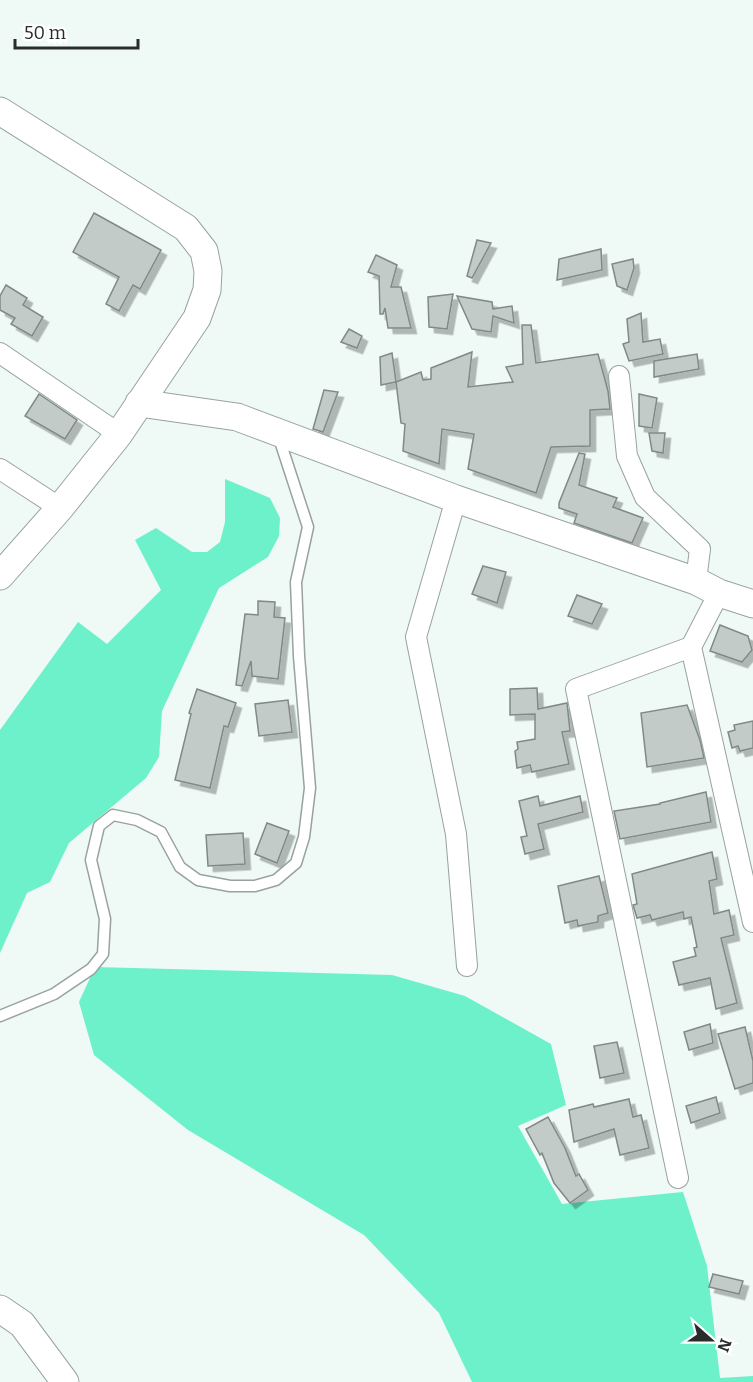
<svg xmlns="http://www.w3.org/2000/svg" width="753" height="1382" viewBox="0 0 753 1382" font-family="Bitter,serif">
<style>
.water{fill:#6cf1cb}
.building{fill:#c2cbc8;stroke:#818986;stroke-width:1.5;filter:url(#shadow)}
.lines{fill:none;stroke-linecap:round;stroke-linejoin:round}
.lane-casing{stroke:#98a29e;stroke-width:13}
.street-casing{stroke:#98a29e;stroke-width:22}
.secondary-casing{stroke:#98a29e;stroke-width:29}
.lane{stroke:#fff;stroke-width:10}
.street{stroke:#fff;stroke-width:20}
.secondary{stroke:#fff;stroke-width:27}
</style>
<defs>
<filter id="shadow"><feDropShadow dx="5.5" dy="5.5" stdDeviation="0" flood-color="#0004"/></filter>
</defs>
<rect width="100%" height="100%" fill="#eff9f5"/>
<g class="water">
<polygon points="225,479 270,498 280,518 279,536 268,557 219,588 162,711 159,757 146,778 69,843 50,882 27,893 0,953 0,730 78,622 107,644 161,590 135,540 156,528 192,552 207,552 220,542 225,522"/>
<polygon points="95,967 392,975 465,996 551,1044 566,1105 518,1126 562,1204 683,1192 707,1266 720,1378 753,1376 753,1382 472,1382 439,1313 364,1235 188,1130 94,1055 79,1002"/>
</g>
<g class="building">
<polygon points="94,213 161,250 140,289 133,285 119,311 106,304 119,277 73,252"/>
<polygon points="477,240 491,243 472,278 467,276"/>
<polygon points="601,249 602,270 557,280 559,259"/>
<polygon points="376,255 397,265 391,287 401,287 411,328 388,328 385,308 383,314 380,314 379,276 368,272"/>
<polygon points="633,259 634,268 627,290 617,286 612,264"/>
<polygon points="6,285 27,298 23,305 43,317 32,336 11,324 15,318 0,310 0,296"/>
<polygon points="453,294 447,329 429,327 428,297"/>
<polygon points="457,296 492,302 493,309 512,306 514,323 493,316 491,332 472,329"/>
<polygon points="641,313 643,342 660,339 663,354 629,361 623,344 629,342 627,319"/>
<polygon points="522,325 531,325 536,363 598,354 608,391 610,409 590,410 590,446 551,447 536,493 468,469 474,434 442,429 439,464 403,451 405,424 401,423 396,382 421,372 423,380 431,379 431,368 472,352 468,387 513,382 506,367 523,364"/>
<polygon points="349,329 362,336 357,348 341,342"/>
<polygon points="392,353 396,382 381,385 380,357"/>
<polygon points="697,354 699,369 654,377 654,361"/>
<polygon points="324,390 338,392 323,432 313,429"/>
<polygon points="39,394 77,420 65,439 25,416"/>
<polygon points="639,394 657,398 652,428 639,426"/>
<polygon points="649,433 665,433 663,453 652,451"/>
<polygon points="579,453 585,454 579,485 617,498 613,507 643,518 632,543 574,523 577,514 559,508 559,503"/>
<polygon points="483,566 506,572 497,603 472,594"/>
<polygon points="577,595 602,604 592,624 568,616"/>
<polygon points="258,601 275,602 274,617 285,618 278,679 252,676 251,661 242,686 236,685 245,614 258,615"/>
<polygon points="720,625 748,636 752,650 742,662 710,651"/>
<polygon points="537,688 538,709 567,703 570,731 562,732 569,764 532,772 530,765 517,768 515,751 518,749 517,742 535,739 535,714 510,715 510,689"/>
<polygon points="197,689 236,703 228,727 224,726 210,788 175,780 191,714 189,713"/>
<polygon points="288,700 292,732 259,736 255,704"/>
<polygon points="687,705 700,740 704,758 647,767 641,713"/>
<polygon points="753,721 753,748 740,751 738,746 732,748 728,732 735,730 734,725"/>
<polygon points="706,792 711,822 620,839 614,811 660,804 660,803"/>
<polygon points="538,796 540,806 580,796 583,812 538,824 544,849 525,854 521,837 527,836 519,801"/>
<polygon points="267,823 289,831 277,863 255,854"/>
<polygon points="243,833 245,864 208,866 206,835"/>
<polygon points="712,852 717,879 709,881 714,914 729,910 734,935 721,938 737,1003 716,1009 710,978 679,985 673,962 696,956 694,948 697,947 691,917 684,919 683,912 652,920 650,915 637,918 633,905 637,904 632,874"/>
<polygon points="599,876 608,913 598,916 598,922 578,926 577,920 565,923 558,886"/>
<polygon points="710,1024 713,1043 689,1050 684,1032"/>
<polygon points="745,1027 753,1061 753,1083 735,1089 718,1034"/>
<polygon points="617,1042 624,1073 600,1078 594,1046"/>
<polygon points="716,1097 720,1113 691,1123 686,1106"/>
<polygon points="629,1099 633,1117 641,1115 649,1148 620,1155 614,1129 574,1142 569,1110 593,1104 594,1107"/>
<polygon points="548,1117 565,1148 576,1176 579,1174 588,1190 570,1203 554,1183 542,1153 540,1155 526,1129"/>
<polygon points="713,1274 743,1281 739,1294 709,1287"/>
</g>
<g class="lines">
<defs>
<polyline id="lane" points="0,1016 54,994 91,969 103,954 105,919 91,860 99,826 113,815 137,820 161,832 180,867 198,880 230,886 255,886 276,880 296,863 304,837 310,788 299,656 296,582 308,527 278,435"/>
<g id="street">
<polyline points="0,353 119,434"/>
<polyline points="619,376 627,456 645,497 700,549 696,581"/>
<polyline points="0,469 60,508"/>
<polyline points="456,499 416,637 456,834 467,966"/>
<polyline points="719,593 691,647 753,922"/>
<polyline points="678,1178 576,689 691,647"/>
</g>
<g id="secondary">
<polyline points="0,111 186,228 204,251 208,271 207,290 197,318 119,434 60,508 0,576"/>
<polyline points="139,403 237,417 456,499 696,581 719,593 753,604"/>
<polyline points="0,1309 22,1324 65,1382"/>
</g>
</defs>
<use href="#lane" class="lane-casing"/>
<use href="#street" class="street-casing"/>
<use href="#secondary" class="secondary-casing"/>
<use href="#lane" class="lane"/>
<use href="#street" class="street"/>
<use href="#secondary" class="secondary"/>
</g>
<g transform="translate(711 1340) rotate(111)" stroke="#ffffff" stroke-width="4.5" paint-order="stroke">
<path d="M0-4.5L10 22L0 15L-10 22Z" fill="#292c2b"/>
<text y="-9" font-size="16" font-weight="bold" text-anchor="middle" fill="#292c2b">N</text>
</g>
<path d="M15 39v9h123v-9" fill="none" stroke="#292c2b" stroke-width="3"/>
<text x="24" y="39" font-size="18" fill="#292c2b" stroke="#ffffff" stroke-width="4.5" paint-order="stroke">50 m</text>
</svg>
